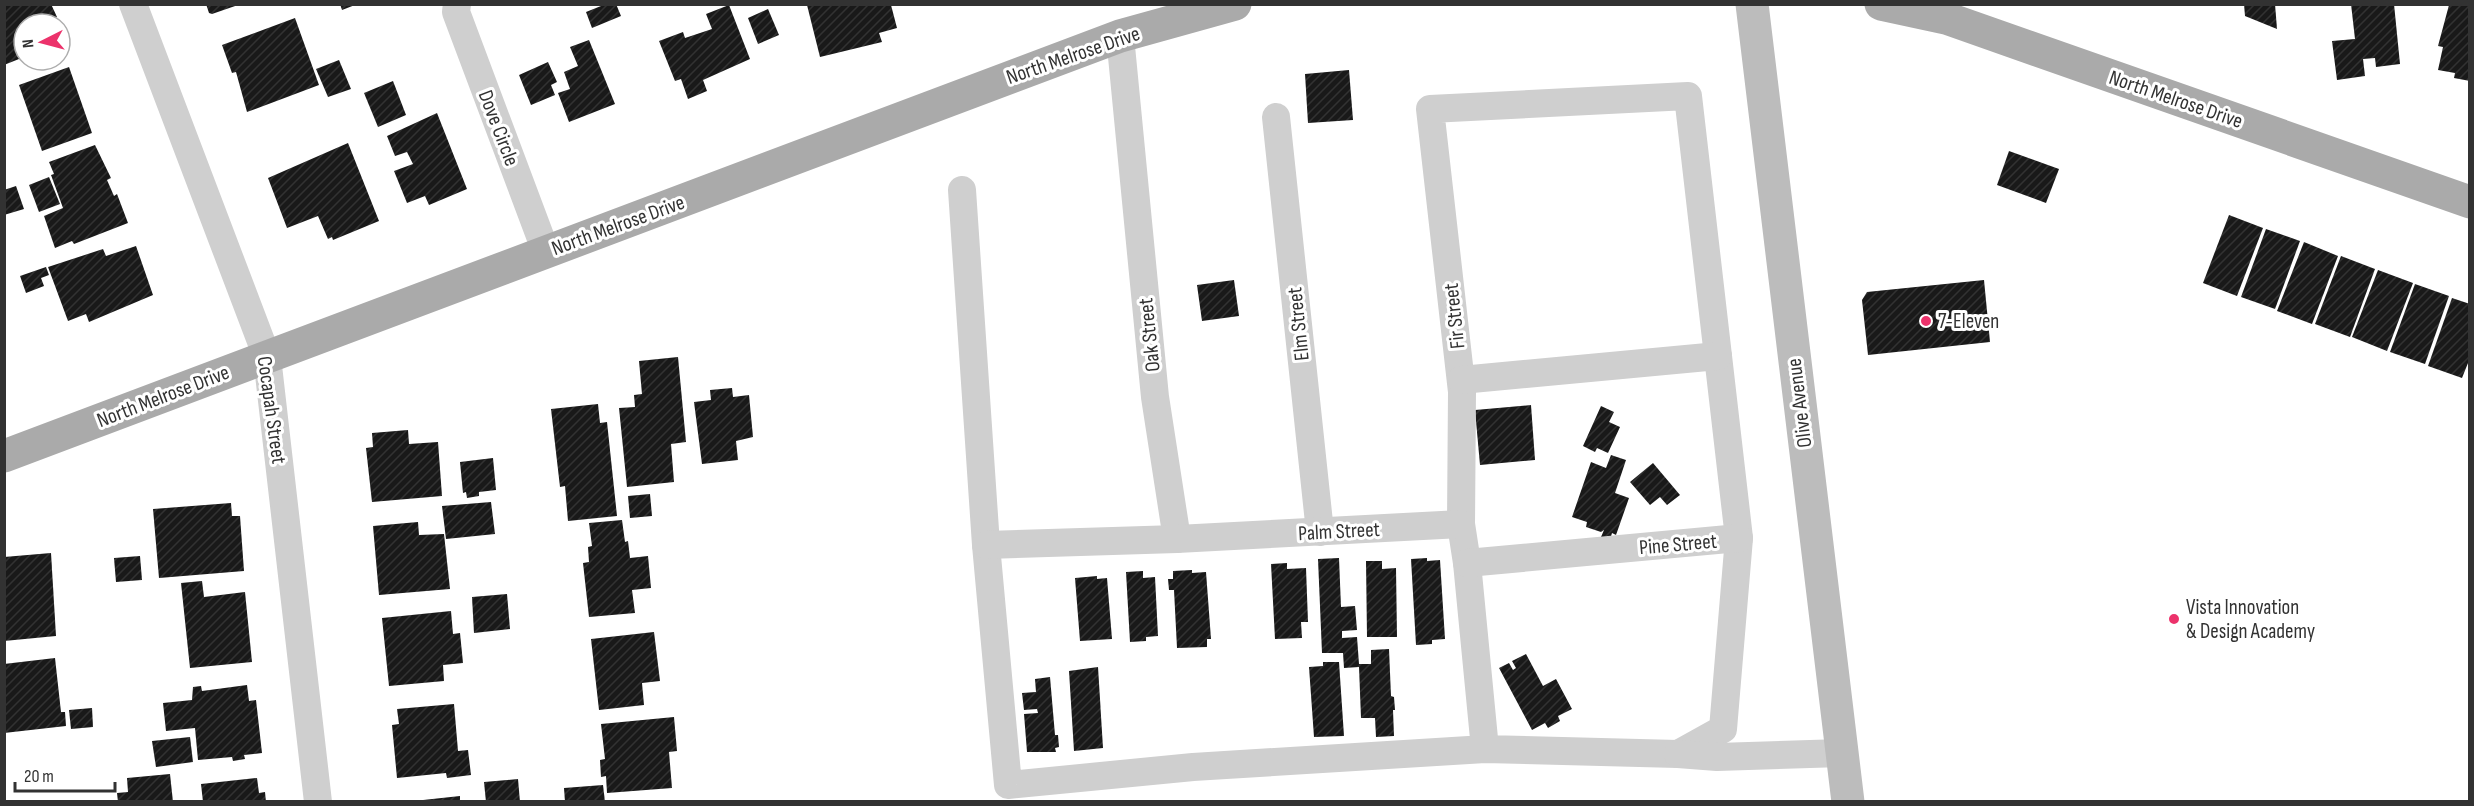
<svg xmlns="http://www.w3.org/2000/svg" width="2474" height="806" viewBox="0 0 2474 806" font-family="'Sofia Sans Condensed',sans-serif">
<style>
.building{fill:url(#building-hatch)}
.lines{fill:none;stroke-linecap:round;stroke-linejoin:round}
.street{stroke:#cfcfcf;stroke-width:28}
.secondary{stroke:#bcbcbc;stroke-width:33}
.primary{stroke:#aaa;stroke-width:33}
.poi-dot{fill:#ec326b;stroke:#fff;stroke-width:2}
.labels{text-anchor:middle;stroke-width:6;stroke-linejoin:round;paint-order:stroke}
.street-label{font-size:21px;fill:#323232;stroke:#fff}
.poi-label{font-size:21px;fill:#323232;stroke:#fff;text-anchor:start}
</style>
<defs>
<pattern id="building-hatch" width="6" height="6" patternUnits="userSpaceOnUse" patternTransform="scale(1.5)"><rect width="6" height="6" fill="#191919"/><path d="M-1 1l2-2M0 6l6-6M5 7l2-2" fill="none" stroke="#323232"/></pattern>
</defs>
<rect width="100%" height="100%" fill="#fff"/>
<g class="building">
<polygon points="4,4 51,4 57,17 52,19 54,24 24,24 24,57 4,65"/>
<polygon points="206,4 238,4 238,5 212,14 209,13"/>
<polygon points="340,4 355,4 355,5 342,10"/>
<polygon points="606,4 616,4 621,16 592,28 586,12"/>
<polygon points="2244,4 2275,4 2277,29 2245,16"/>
<polygon points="2351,4 2394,4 2400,64 2376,67 2375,58 2363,59 2365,76 2337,80 2332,41 2355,39"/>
<polygon points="729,5 750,59 703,80 707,91 688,99 681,79 675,81 659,41 683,32 685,38 712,29 706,14"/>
<polygon points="807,5 891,5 897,28 879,33 882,42 820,57"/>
<polygon points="2449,5 2470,5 2470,81 2454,78 2455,73 2438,70 2443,47 2438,46"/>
<polygon points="768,9 779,35 758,44 748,18"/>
<polygon points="295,18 319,85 247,112 236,72 232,73 222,45"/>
<polygon points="589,40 615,104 569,122 558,93 570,89 564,72 578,66 570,47"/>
<polygon points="339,60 351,89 328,97 316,69"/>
<polygon points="548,62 557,82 551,85 555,95 531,105 519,75"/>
<polygon points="69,67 92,133 42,151 19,85"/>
<polygon points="1349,70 1353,120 1308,123 1305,74"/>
<polygon points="393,81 406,115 378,127 364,93"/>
<polygon points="437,113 467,189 429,205 425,196 407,203 394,171 413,164 407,152 395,156 387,136"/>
<polygon points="348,143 379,221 333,240 332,237 328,239 318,216 287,228 268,178"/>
<polygon points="95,145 111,178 107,180 114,196 117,194 128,223 74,244 72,241 55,248 44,216 63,208 51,175 54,174 49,162"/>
<polygon points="2009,151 2059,169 2046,203 1997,185"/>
<polygon points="49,177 60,204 39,212 29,185"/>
<polygon points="16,186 24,209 4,215 4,190"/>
<polygon points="2229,215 2263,228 2237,296 2203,283"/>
<polygon points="2266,229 2300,241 2275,309 2241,297"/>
<polygon points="2304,242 2338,256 2312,324 2277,311"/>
<polygon points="136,246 153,295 89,322 86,314 68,321 48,267 103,249 106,256"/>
<polygon points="2341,256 2375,269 2350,337 2315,324"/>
<polygon points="46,267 49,275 41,278 44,286 26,293 20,276"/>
<polygon points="2378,270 2413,283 2387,351 2352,337"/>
<polygon points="1234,280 1239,316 1202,321 1197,285"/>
<polygon points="1984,280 1990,342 1868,355 1862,300 1867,292"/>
<polygon points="2415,284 2449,296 2425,364 2390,352"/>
<polygon points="2452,298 2470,304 2470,358 2462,378 2428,366"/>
<polygon points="678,357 686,442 671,444 674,482 627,487 619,408 635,407 634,395 642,394 639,361"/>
<polygon points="732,388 733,397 749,395 753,437 736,441 738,460 702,464 694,402 711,400 710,390"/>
<polygon points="598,404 600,423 607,422 617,516 568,521 565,486 560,487 551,409"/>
<polygon points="1531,405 1535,460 1480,465 1475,410"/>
<polygon points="1601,406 1614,412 1609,422 1620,427 1608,453 1597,448 1595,452 1583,446"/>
<polygon points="408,430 409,444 438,442 442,496 372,502 366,448 373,447 372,433"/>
<polygon points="1611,455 1626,460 1615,493 1629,498 1616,535 1612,533 1610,540 1601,537 1604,530 1601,532 1586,527 1587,522 1572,517 1591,462 1606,468"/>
<polygon points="493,458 496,490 479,492 479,496 467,498 466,492 463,493 460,462"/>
<polygon points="1653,463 1680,495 1667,505 1660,497 1650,505 1630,482"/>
<polygon points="650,494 652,516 630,518 628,496"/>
<polygon points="491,502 495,534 446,539 442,506"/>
<polygon points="231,503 232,516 240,516 244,571 159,578 153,509"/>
<polygon points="622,520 625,542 628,541 630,558 648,556 651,588 632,590 635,613 589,617 583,563 589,562 588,547 592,546 589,523"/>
<polygon points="418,522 419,535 444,534 450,589 379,595 373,526"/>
<polygon points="51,553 56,636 4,641 4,557"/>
<polygon points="140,556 142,580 116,582 114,558"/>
<polygon points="1339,558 1341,607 1355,606 1357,630 1342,631 1342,638 1357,637 1359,664 1371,664 1371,650 1389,649 1391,696 1394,697 1395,710 1393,710 1394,736 1376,737 1375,718 1361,718 1359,667 1344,668 1343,653 1322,653 1318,559"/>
<polygon points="1427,558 1427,561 1440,560 1445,639 1432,640 1432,644 1416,645 1411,559"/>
<polygon points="1366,561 1382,561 1382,569 1396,568 1397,637 1367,637"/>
<polygon points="1287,563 1287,569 1306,568 1308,622 1301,622 1302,638 1275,639 1271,564"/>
<polygon points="1192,570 1192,573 1206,572 1211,639 1207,639 1207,647 1177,648 1174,590 1169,590 1168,579 1173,579 1173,571"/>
<polygon points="1143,571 1143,578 1155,577 1158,636 1146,637 1146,641 1130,642 1126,572"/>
<polygon points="1097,576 1097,579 1107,578 1112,639 1080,641 1075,578"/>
<polygon points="202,581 204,597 245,592 252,662 190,668 181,583"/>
<polygon points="507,594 510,629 474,633 472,597"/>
<polygon points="451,611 453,634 460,633 463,663 443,665 444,681 389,686 382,618"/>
<polygon points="654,632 660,681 642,683 644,705 599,710 591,639"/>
<polygon points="1526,654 1543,686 1556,679 1572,709 1558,716 1560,721 1548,728 1545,723 1532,730 1499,668 1509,663 1513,670 1516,668 1512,661"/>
<polygon points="55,658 61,712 65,712 66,726 4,733 4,664"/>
<polygon points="1323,662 1339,662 1344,736 1314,737 1309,667 1323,666"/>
<polygon points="1098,667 1103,748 1074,751 1069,671"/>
<polygon points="1050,677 1055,735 1058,735 1059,747 1055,748 1056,752 1027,752 1024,714 1038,713 1037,709 1024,710 1022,693 1036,692 1035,679"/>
<polygon points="247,685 249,701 256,700 262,753 244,755 245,759 233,761 232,757 198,760 195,728 166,731 163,703 192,700 193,687 201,686 202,691"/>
<polygon points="454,704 458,751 468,750 471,775 447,778 446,773 397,778 392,725 399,724 397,709"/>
<polygon points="92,708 93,727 71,729 69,710"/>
<polygon points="674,717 677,751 669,752 672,788 607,793 606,776 601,777 600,760 605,759 601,724"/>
<polygon points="190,737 193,762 156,767 152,741"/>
<polygon points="170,774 173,802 118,802 117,793 128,792 127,778"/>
<polygon points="257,778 259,793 265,792 266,802 203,802 201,784"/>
<polygon points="518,779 520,802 486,802 484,782"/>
<polygon points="603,785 605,802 565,802 564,788"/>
<polygon points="460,796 460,802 424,802 423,800"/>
</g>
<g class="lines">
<g class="street">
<polyline points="133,4 267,357 318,802"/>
<polyline points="457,4 456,12 546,252"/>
<polyline points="1120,36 1155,397 1177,539"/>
<polyline points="1276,117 1320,532"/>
<polyline points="962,190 986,545 1008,785 1193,767 1485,749 1678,754 1723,729 1739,538 1688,96 1430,109 1462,392 1461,524 1467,563 1485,749"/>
<polyline points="1461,380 1718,356"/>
<polyline points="986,545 1177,539 1461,524"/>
<polyline points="1467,563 1739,538"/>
<polyline points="1678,754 1717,757 1842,753"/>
</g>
<polyline class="secondary" points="1752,4 1848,802"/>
<g class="primary">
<polyline points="1881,4 1946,18 2470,202"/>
<polyline points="4,456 1120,36 1235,4"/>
</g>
</g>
<g class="poi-dot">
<circle cx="1926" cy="321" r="6"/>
<circle cx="2174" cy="619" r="6"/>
</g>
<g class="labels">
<g class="street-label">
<text transform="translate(1073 55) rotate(-19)" y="7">North Melrose Drive</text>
<text transform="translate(2176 99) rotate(19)" y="7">North Melrose Drive</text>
<text transform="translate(499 128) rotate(69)" y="7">Dove Circle</text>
<text transform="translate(618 225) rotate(-20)" y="7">North Melrose Drive</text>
<text transform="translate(1454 316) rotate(-96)" y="7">Fir Street</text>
<text transform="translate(1298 324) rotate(-96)" y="7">Elm Street</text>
<text transform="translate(1149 335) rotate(-96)" y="7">Oak Street</text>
<text transform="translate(163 396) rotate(-21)" y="7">North Melrose Drive</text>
<text transform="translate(1799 403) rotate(-97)" y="7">Olive Avenue</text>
<text transform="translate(272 410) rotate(82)" y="7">Cocapah Street</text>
<text transform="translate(1339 531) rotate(-3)" y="7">Palm Street</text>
<text transform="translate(1678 544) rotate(-5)" y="7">Pine Street</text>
</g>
<g class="poi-label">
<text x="1938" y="328">7-Eleven</text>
<text x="2186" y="614">Vista Innovation<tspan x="2186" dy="24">&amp; Design Academy</tspan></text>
</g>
</g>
<rect width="2474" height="806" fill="none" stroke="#323232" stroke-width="12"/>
<g transform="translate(42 42) rotate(264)"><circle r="28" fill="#ffffff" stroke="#adadad" stroke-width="1.5"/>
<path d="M0-4.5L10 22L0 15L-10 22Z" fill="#ec326b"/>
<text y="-9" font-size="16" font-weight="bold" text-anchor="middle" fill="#323232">N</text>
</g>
<path d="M15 782v9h100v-9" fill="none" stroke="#323232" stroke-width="3"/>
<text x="24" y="782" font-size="18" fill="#323232" stroke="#ffffff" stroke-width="4.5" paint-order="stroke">20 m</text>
</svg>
